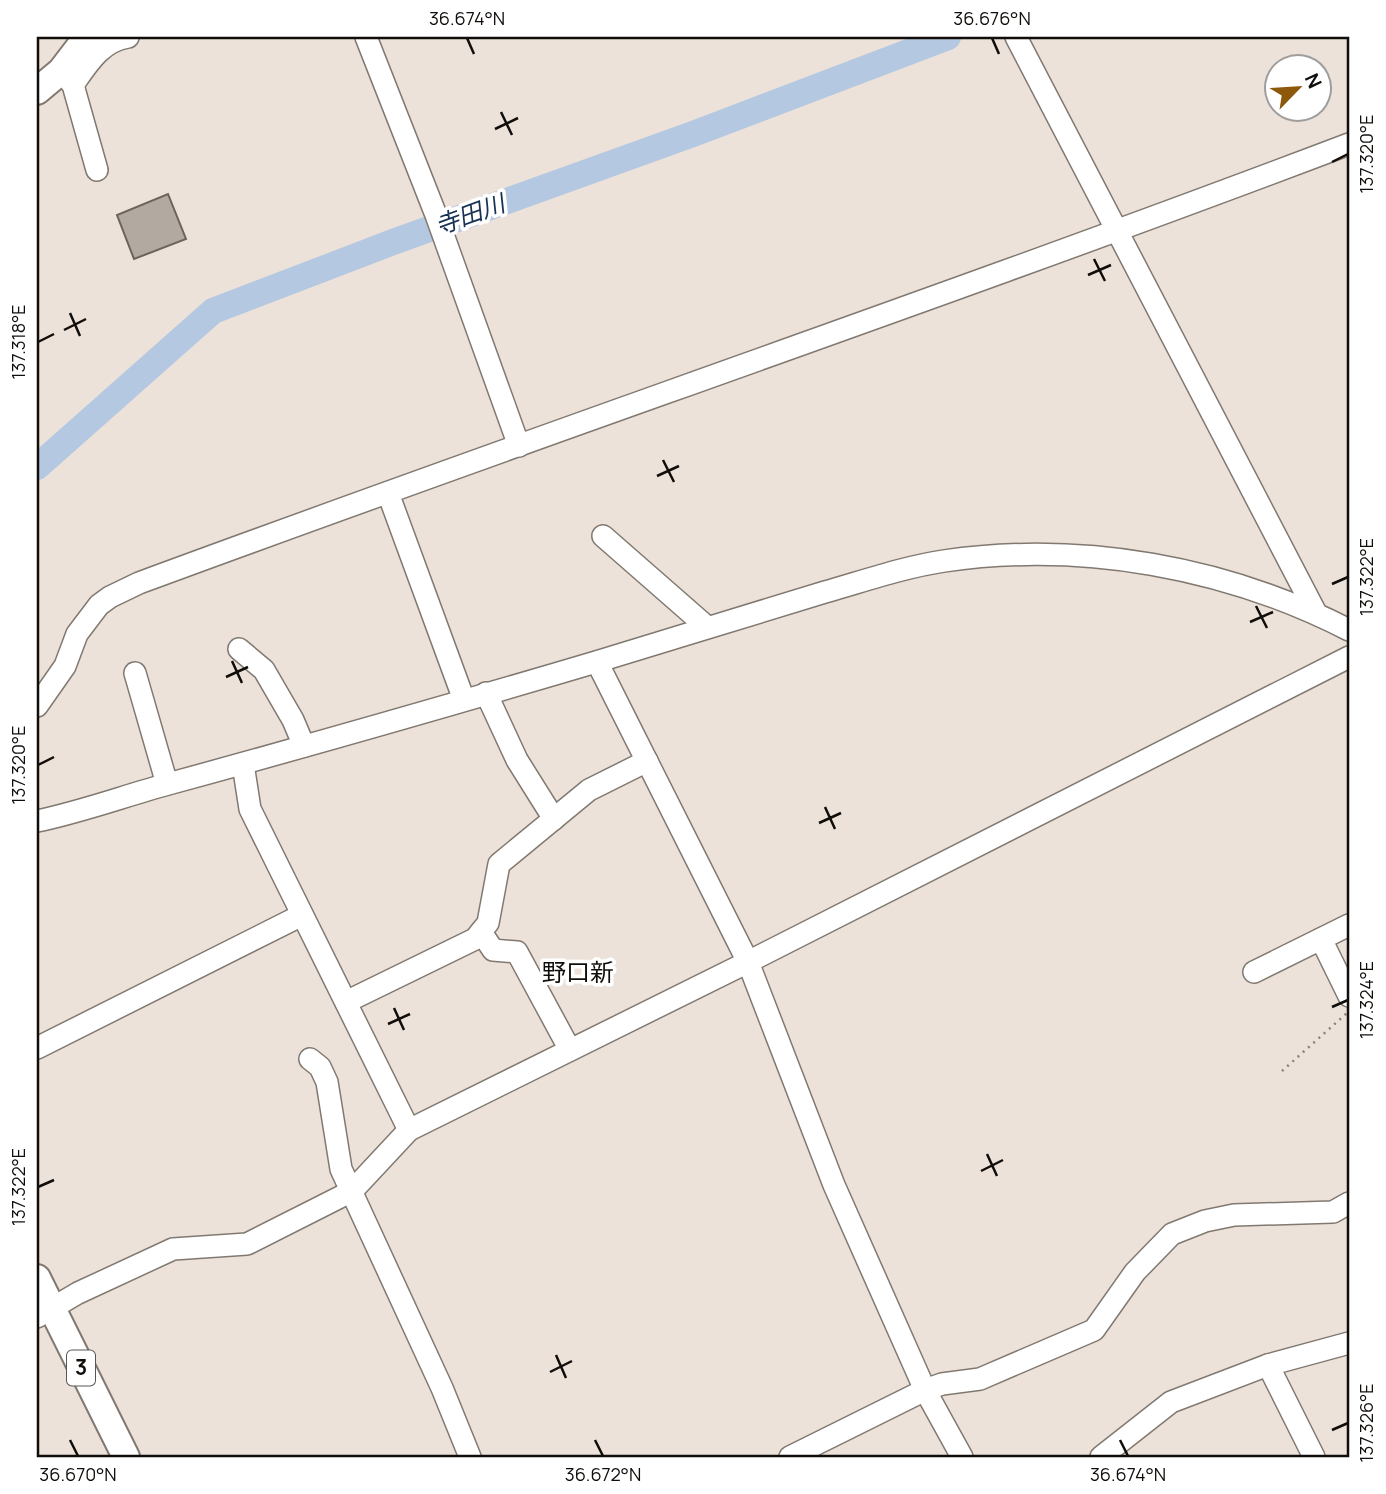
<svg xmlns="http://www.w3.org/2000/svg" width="1386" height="1494" viewBox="0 0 1386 1494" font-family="Manrope,'Noto Sans JP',sans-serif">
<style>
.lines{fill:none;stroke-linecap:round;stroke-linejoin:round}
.river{stroke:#b5c8e1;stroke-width:26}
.building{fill:#b2a9a0;stroke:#6c635c;stroke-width:2}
.minor-casing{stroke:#817971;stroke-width:24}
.major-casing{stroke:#817971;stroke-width:30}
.path{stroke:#89827c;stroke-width:2.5;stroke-dasharray:2 5;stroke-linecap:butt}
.minor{stroke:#fff;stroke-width:21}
.major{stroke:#fff;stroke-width:26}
.ticks{fill:none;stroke:#100d0a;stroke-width:2.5}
.labels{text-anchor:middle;stroke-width:7;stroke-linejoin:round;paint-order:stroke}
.shield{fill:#fff;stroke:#585654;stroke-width:2}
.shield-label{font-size:21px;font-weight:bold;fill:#100d0a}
.water-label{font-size:24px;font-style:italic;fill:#173255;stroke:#fff}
.neighbourhood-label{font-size:24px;fill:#100d0a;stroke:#fff}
.neatline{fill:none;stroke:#100d0a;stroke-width:2.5}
.ticks-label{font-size:18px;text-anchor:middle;fill:#100d0a}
</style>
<rect width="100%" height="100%" fill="#ece2d9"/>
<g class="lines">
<polyline class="river" points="37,467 213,311 393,242 693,134 948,37"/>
</g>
<polygon class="building" points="168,194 186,239 134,259 117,215"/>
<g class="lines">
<defs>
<g id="minor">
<polyline points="366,37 436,215 519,446"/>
<polyline points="1016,37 1316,613"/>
<polyline points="61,71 73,85 97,170"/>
<path d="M73,85C87,65 101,41 128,37"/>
<polyline points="388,493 464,700"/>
<polyline points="603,536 707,627"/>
<polyline points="239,649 264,670 293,720 304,746"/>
<polyline points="597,662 748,962 834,1185 925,1390 962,1457"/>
<polyline points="135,673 167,784"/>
<polyline points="486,693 517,760 554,819"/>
<path d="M37,706L65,666L77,634L99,605L110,597L139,583C542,434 948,296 1349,144"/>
<polyline points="243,764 250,809 409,1130"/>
<path d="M37,821C81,812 124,796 168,784C311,745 454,704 596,662C673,639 748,615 825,592C864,581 904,567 944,561C1082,541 1226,567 1349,630"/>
<polyline points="481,932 493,950 517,952 570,1050"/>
<polyline points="1321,939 1349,996"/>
<polyline points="1254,972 1349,925"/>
<polyline points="346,1002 475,939 488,923 499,864 589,790 647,761"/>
<polyline points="37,1048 302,915"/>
<polyline points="310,1059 320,1067 327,1082 341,1169 442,1388 470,1457"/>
<polyline points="37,1317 78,1293 173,1249 247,1244 352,1191 409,1130 748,962 1349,657"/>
<polyline points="1268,1365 1314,1457"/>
<polyline points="790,1457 925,1390 942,1384 980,1379 1094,1330 1135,1272 1172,1234 1205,1221 1234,1215 1333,1212 1349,1203"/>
<polyline points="1101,1457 1171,1402 1268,1365 1349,1343"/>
</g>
<g id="major">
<polyline points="37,91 61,71 87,37"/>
<polyline points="37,1278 126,1457"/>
</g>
</defs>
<use href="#minor" class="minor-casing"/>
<use href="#major" class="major-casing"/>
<polyline class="path" points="1282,1071 1347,1013"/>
<use href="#minor" class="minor"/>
<use href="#major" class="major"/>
</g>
<path class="ticks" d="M467,38L474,54M992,38L999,54M501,112L512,135M495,129L518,118M1332,162L1348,154M1094,259L1105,281M1088,275L1111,265M70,313L80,336M64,330L86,319M38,342L54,334M663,460L674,482M657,476L679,466M1332,584L1348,577M1256,606L1267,628M1250,622L1273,612M232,661L242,683M226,677L248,667M38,765L54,757M825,807L835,829M819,823L841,813M1332,1007L1348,1000M394,1008L404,1030M388,1024L410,1014M987,1154L997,1176M981,1171L1003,1160M38,1187L54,1180M556,1355L566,1378M550,1372L572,1361M1332,1430L1348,1423M70,1440L78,1456M595,1440L603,1456M1120,1440L1128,1456"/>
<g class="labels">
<rect class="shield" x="67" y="1350.5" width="28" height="35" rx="5"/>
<g class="shield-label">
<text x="81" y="1375">3</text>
</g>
<g class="water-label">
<text transform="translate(470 215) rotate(-20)" y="8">寺田川</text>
</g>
<g class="neighbourhood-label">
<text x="578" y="981">野口新</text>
</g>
</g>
<rect width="1386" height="1494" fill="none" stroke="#ffffff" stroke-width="77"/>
<g transform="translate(1298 88) rotate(65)"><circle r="33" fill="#ffffff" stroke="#9f9e9d" stroke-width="2"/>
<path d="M0-5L12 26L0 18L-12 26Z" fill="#8e580a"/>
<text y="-10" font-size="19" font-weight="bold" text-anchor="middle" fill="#100d0a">N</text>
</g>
<rect x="38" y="38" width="1310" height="1418" class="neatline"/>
<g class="ticks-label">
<text x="467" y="25">36.674°N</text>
<text x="992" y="25">36.676°N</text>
<text transform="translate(1367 154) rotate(-90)" y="6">137.320°E</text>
<text transform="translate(19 342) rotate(-90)" y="6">137.318°E</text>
<text transform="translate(1367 577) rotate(-90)" y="6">137.322°E</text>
<text transform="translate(19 765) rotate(-90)" y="6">137.320°E</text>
<text transform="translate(1367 1000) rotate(-90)" y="6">137.324°E</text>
<text transform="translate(19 1187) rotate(-90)" y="6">137.322°E</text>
<text transform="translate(1367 1423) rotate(-90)" y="6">137.326°E</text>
<text x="78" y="1481">36.670°N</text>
<text x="603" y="1481">36.672°N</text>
<text x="1128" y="1481">36.674°N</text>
</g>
</svg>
